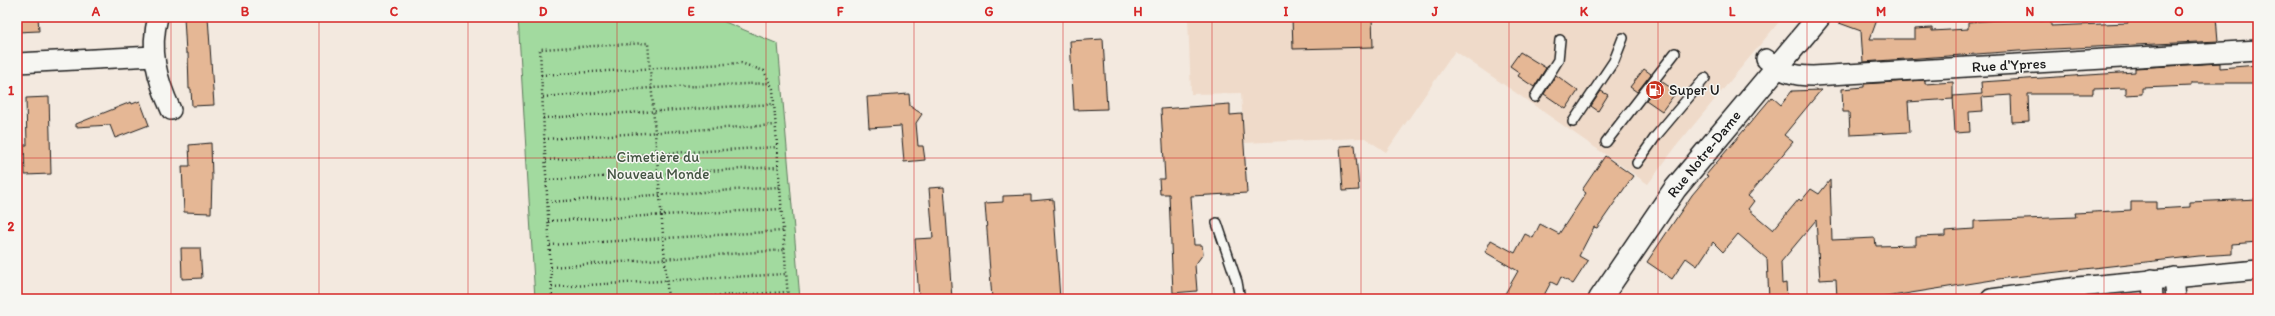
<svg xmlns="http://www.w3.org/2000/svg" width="2275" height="316" viewBox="0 0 2275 316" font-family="Itim,sans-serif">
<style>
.built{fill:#efdac9}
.green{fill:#a2da9f;stroke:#5f7b5e}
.building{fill:#e5b795;stroke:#1c1c1c}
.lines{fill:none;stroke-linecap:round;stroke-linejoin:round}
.lane-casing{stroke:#1c1c1c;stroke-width:12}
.street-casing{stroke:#1c1c1c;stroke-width:22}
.secondary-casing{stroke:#1c1c1c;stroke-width:25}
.path{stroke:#1c1c1c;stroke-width:2.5;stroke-dasharray:1 3;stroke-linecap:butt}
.lane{stroke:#f6f6f2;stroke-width:9}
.street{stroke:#f6f6f2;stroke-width:19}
.secondary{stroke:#f6f6f2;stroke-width:22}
.grid{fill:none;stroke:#d62828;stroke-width:1;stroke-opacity:0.55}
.labels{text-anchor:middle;stroke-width:3;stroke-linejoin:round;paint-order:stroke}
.street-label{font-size:15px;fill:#1c1c1c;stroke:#f6f6f2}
.poi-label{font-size:15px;fill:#1c1c1c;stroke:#f6f6f2;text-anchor:start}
.park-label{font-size:15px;fill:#445543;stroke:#f6f6f2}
.neatline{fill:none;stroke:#d62828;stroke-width:1.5}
.grid-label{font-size:13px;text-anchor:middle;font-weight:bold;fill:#d62828}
</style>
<rect width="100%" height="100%" fill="#f3e9df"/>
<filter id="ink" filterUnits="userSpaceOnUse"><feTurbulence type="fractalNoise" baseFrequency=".025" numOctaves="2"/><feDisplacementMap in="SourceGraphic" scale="8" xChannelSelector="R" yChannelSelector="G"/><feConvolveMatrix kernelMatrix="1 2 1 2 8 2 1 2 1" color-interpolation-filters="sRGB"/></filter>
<g filter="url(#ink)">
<polygon class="built" points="1188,17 1783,17 1678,144 1648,184 1455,51 1386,152 1365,138 1361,138 1244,143 1241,93 1191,94"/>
<polygon class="green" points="518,17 713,17 778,44 800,299 535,299"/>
<g class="building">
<polygon points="17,17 38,17 39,31 17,32"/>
<polygon points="184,17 208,17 214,105 192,106 191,89 189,89 188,53 186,53"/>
<polygon points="1292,17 1372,17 1373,47 1293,49"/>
<polygon points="1831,17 1878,17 1870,39 1915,39 1915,29 1932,28 1932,31 1968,29 1968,22 2015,19 2015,17 2040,17 2040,21 2051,20 2051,26 2128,23 2127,17 2216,17 2218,41 2033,50 1863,62 1861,31 1831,20"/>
<polygon points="1103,39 1107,109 1074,110 1070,41"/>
<polygon points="1520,52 1546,68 1534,87 1518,76 1520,73 1510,66"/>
<polygon points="2220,63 2220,68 2258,65 2258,83 2191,83 2191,86 2142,88 2142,94 2126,95 2126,88 2093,89 2093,94 2028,94 2029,121 2012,122 2011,95 1982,97 1983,111 1969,112 1970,132 1955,133 1953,96 1982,94 1981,82 2135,72 2135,68"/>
<polygon points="1644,69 1651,74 1637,92 1630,87"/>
<polygon points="1556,75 1578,91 1566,109 1544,94"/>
<polygon points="1925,80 1925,84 1953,82 1953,99 1908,102 1910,132 1850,135 1849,112 1843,112 1842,89 1864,87 1864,84"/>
<polygon points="1661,81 1671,88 1669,91 1674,95 1662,111 1646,100"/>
<polygon points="1821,90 1784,135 1793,142 1748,196 1754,201 1748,209 1773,230 1799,199 1801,201 1811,189 1819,194 1830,180 1832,240 1875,238 1876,246 1916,245 1916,237 1945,236 1945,231 1974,229 1974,221 2076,217 2075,213 2131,210 2131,202 2156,202 2156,209 2190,207 2190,202 2258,199 2258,242 2232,244 2232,254 2199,256 2005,278 1873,299 1837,299 1836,279 1820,280 1816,220 1781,262 1782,284 1786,283 1787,299 1769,299 1767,259 1738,234 1723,252 1713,242 1697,266 1686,258 1672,279 1647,262 1692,195 1708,176 1706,175 1772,97 1781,105 1792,91"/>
<polygon points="1601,91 1608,95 1598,111 1591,106"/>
<polygon points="909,94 910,106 922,114 916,123 918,146 923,146 925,160 904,162 901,126 869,128 867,97"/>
<polygon points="49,97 51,174 25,175 24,145 27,145 26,98"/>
<polygon points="140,101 149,125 115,138 110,125 76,127 76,124 131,102 132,104"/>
<polygon points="1230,104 1230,115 1242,114 1247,193 1191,196 1194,245 1202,245 1203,254 1195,265 1197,291 1173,293 1169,194 1160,194 1159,179 1165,179 1161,109"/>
<polygon points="211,143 212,178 211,213 184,212 182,166 190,166 189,145"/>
<polygon points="1355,145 1359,190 1343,191 1340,146"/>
<polygon points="1605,156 1633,176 1597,228 1594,227 1579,256 1588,261 1573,284 1561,277 1557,285 1551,282 1542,299 1502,299 1518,271 1485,252 1491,240 1515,253 1525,234 1533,238 1540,224 1559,234 1586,193 1582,190"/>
<polygon points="944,187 952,299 919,299 915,239 933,238 929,188"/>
<polygon points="1031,195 1031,201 1053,199 1060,299 992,299 985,203 1003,202 1003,196"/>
<polygon points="181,248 200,248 202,278 182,279"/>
</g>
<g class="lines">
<defs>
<g id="lane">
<polyline points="1535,97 1558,60 1560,40"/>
<polyline points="1573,122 1614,61 1623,38"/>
<polyline points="1606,142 1675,53"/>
<polyline points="1637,163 1656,136 1705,78"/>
<polyline points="1217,223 1237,282 1240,299"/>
</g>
<g id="street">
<path d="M158,17C149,50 157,80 171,110"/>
<path d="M1766,59C1781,72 1792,76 1813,76L2258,50"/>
<polyline points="17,63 154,56"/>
<polyline points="2174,277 2176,299"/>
<polyline points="2152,279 2153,299"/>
<polyline points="1991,299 2078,287 2258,270"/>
</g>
<polyline id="secondary" points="1600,299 1675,189 1819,17"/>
</defs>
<use href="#lane" class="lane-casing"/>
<use href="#street" class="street-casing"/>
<use href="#secondary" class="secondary-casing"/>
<g class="path">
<polyline points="541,75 741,63 764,71 773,89 788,299"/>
<polyline points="543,97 651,88 770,83"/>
<polyline points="543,118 774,104"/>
<polyline points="544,139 775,125"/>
<polyline points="546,160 777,147"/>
<polyline points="546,180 778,167"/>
<polyline points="547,202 780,187"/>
<polyline points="548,221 781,209"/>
<polyline points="550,245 783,231"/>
<polyline points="551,267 784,250"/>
<polyline points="552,287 786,274"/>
<polyline points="552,299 540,49 648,43 668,299"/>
<polyline points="663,299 787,292"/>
</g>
<use href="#lane" class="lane"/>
<use href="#street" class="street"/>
<use href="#secondary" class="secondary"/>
</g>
</g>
<path class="grid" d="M171,17V299M319,17V299M468,17V299M617,17V299M766,17V299M914,17V299M1063,17V299M1212,17V299M1361,17V299M1509,17V299M1658,17V299M1807,17V299M1956,17V299M2104,17V299M17,158H2258"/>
<defs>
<symbol id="fuel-disc" viewBox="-11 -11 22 22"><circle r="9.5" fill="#c8321e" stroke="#f6f6f2"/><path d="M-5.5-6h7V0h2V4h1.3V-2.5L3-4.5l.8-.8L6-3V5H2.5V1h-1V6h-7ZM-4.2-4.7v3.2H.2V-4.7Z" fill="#fff"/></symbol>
</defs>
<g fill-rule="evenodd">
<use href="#fuel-disc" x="1644" y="79" width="22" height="22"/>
</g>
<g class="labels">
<g class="street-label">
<text transform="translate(2009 65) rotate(-3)" y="5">Rue d'Ypres</text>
<text transform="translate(1704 154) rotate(-51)" y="5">Rue Notre-Dame</text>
</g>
<g class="poi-label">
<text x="1669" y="95">Super U</text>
</g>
<g class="park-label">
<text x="658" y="162">Cimetière du<tspan x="658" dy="17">Nouveau Monde</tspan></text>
</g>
</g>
<rect width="2275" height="316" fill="none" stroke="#f6f6f2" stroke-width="44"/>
<rect x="22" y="22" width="2231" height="272" class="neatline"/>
<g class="grid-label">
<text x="96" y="16">A</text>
<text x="245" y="16">B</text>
<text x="394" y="16">C</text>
<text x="543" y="16">D</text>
<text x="691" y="16">E</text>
<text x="840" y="16">F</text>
<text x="989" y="16">G</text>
<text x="1138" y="16">H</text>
<text x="1286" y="16">I</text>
<text x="1435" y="16">J</text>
<text x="1584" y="16">K</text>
<text x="1732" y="16">L</text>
<text x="1881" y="16">M</text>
<text x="2030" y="16">N</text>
<text x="2179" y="16">O</text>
<text x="11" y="95">1</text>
<text x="11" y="231">2</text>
</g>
</svg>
